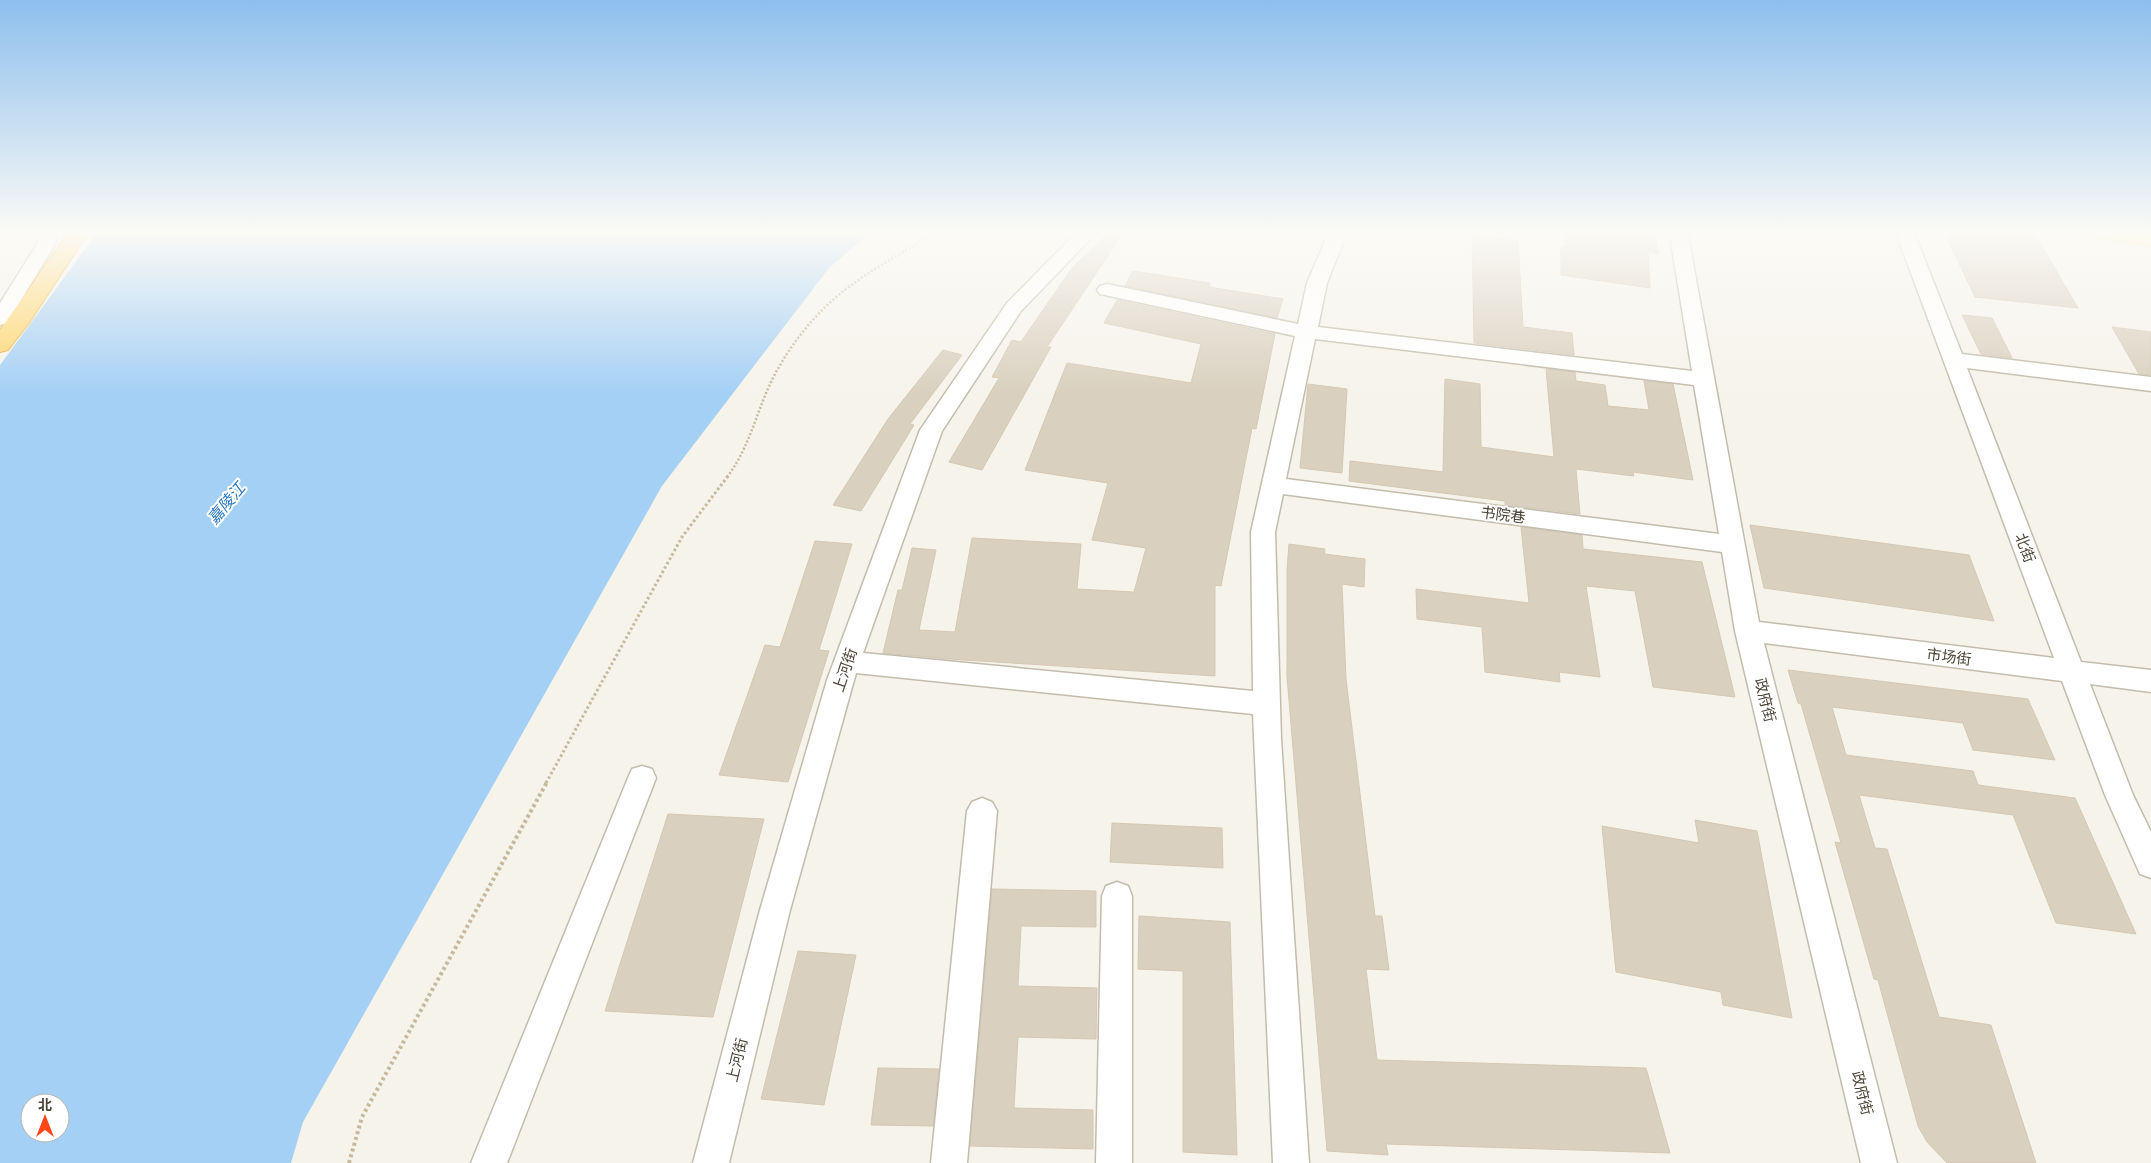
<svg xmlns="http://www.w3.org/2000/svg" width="2151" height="1163" viewBox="0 0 2151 1163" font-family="Quicksand,'Noto Sans SC',sans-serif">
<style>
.water{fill:#a5d0f5;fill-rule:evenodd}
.building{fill:#d9d0bf;stroke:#d4c8b2}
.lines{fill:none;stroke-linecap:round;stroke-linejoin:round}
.minor-casing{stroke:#c2bcac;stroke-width:3}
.major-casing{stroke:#ebc963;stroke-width:2}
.highway-casing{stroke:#e7ae34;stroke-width:2}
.path-far2{stroke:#c5b99d;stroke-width:2.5;stroke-dasharray:2 2;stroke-linecap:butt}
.path-far1{stroke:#c5b99d;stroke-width:3;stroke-dasharray:2.5 2.5;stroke-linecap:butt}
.path{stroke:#c5b99d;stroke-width:4;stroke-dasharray:3 3;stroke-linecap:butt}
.minor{fill:#fff;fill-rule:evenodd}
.major{fill:#ffe79b;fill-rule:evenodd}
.highway{fill:#ffd56d;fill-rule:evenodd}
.labels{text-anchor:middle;stroke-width:4;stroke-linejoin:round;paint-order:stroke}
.street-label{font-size:15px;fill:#4b4438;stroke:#fff}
.water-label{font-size:16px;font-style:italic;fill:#2978bf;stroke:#fff}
</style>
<rect width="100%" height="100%" fill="#f6f3eb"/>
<path class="water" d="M99,230H873L829,268L662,486L303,1122L291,1163H0V365ZM30,1103H60V1133H30Z"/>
<g class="building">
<polygon points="1112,230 1125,230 1047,347 1051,347 982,470 949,462 999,378 992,377 1012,340 1021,342 1072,268"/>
<polygon points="1566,230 1654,230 1658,254 1648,252 1650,288 1561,275 1561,247 1565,247"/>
<polygon points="1943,230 2034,232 2078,308 1975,297"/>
<polygon points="1472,234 1518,241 1523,327 1572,333 1574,355 1474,343"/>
<polygon points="1133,271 1210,283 1209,287 1283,299 1277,318 1125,286"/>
<polygon points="1117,300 1275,334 1256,429 1252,428 1221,586 1215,585 1215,676 949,659 883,653 898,590 902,590 912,548 936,550 919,630 955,632 972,538 1081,544 1077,589 1134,592 1146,548 1092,540 1108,483 1025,470 1067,363 1191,383 1201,344 1104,323"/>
<polygon points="1962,315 1992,318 2012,358 1981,354"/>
<polygon points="2112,327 2151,332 2151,375 2139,374"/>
<polygon points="943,350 962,355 910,424 914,425 861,511 833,505 888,419"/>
<polygon points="1546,369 1575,372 1576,381 1605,385 1608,406 1649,410 1644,381 1673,384 1693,480 1633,472 1634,476 1576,469 1580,514 1505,505 1505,501 1349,481 1350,461 1443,472 1445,379 1480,384 1481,447 1554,457"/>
<polygon points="1308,384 1347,389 1342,473 1300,468"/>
<polygon points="1750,525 1969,555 1994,621 1764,588"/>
<polygon points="1521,527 1582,535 1583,549 1702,562 1735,697 1653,687 1635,591 1586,586 1600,677 1559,672 1560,682 1485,672 1482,627 1417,619 1416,589 1529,603"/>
<polygon points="815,541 852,544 819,650 829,651 788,782 719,775 765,645 780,647"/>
<polygon points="1289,544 1325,549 1324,554 1365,559 1364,587 1342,584 1346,679 1375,916 1382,916 1389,970 1366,969 1377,1060 1646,1068 1670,1153 1386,1144 1388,1155 1327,1151 1287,677 1287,570"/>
<polygon points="1788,670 2028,699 2055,760 1973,750 1963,723 1832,707 1846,755 1973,771 1978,785 2075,798 2136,934 2056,923 2013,815 1859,795 1875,848 1887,849 1939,1017 1991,1025 2036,1163 1947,1163 1927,1142 1918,1126 1878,980 1874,979 1835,842 1841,843 1801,704 1798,703"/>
<polygon points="668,814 764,819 713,1017 605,1011"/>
<polygon points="1695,820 1757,831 1792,1018 1723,1005 1721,992 1616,972 1602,826 1699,843"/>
<polygon points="1112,823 1222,828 1223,868 1110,862"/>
<polygon points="992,889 1096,891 1096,927 1021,926 1018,986 1097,988 1096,1039 1018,1037 1014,1108 1093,1110 1093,1149 970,1146"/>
<polygon points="1139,916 1230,922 1237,1155 1183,1152 1183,971 1138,969"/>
<polygon points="798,951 856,955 824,1105 761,1099"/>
<polygon points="878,1068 939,1069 933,1126 871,1125"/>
</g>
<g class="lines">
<defs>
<g id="minor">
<polygon points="41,230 59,230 54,246 7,323 0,325 0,303 36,246"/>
<path d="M1079,230H1099L1021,311L942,431L863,653L1253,691L1251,532L1295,336L1100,294L1097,290L1100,286L1107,284L1298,324L1307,283L1330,230H1348L1327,283L1318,327L1692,371L1669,230H1687L1759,622L2054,658L1895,230H1913L1962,354L2151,377V391L1967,368L2081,662L2151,670V692L2090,684L2133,795L2151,832V878L2140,874L2105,795L2062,681L1764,643L1897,1163H1861L1735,631L1722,552L1283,494L1275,532L1281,739L1309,1163H1273L1253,714L856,673L790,910L729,1163H693L760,910L827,680L920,430L1007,303ZM1315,339L1694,385L1719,534L1286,479Z"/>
<polygon points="642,766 652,769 656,778 507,1163 471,1163 628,778 632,769"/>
<polygon points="982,798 992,802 997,811 967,1163 931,1163 967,811 972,802"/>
<polygon points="1117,882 1128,886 1132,896 1132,1163 1096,1163 1102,896 1106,886"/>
</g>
<polygon id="major" points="2076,230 2128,230 2151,234 2151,246 2086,236 2079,234"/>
<polygon id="highway" points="68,230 88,230 86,236 29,323 8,350 0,352 0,330 66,236"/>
</defs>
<use href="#minor" class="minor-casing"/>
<use href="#major" class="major-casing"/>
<use href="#highway" class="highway-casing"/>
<path class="path-far2" d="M727,477C752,445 758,402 779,367C796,337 819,310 846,289C875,267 909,249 940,230"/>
<polyline class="path-far1" points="546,783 682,537 728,476"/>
<polyline class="path" points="349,1163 362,1117 547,782"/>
<use href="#minor" class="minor"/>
<use href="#major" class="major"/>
<use href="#highway" class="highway"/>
</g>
<linearGradient id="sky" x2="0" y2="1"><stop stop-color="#8dbfed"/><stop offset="0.59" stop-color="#fbfaf6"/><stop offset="1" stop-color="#fbfaf6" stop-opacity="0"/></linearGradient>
<rect width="2151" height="393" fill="url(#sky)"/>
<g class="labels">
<g class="street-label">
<text transform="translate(1503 515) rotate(7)" y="5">书院巷</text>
<text transform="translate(2025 548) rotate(69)" y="5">北街</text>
<text transform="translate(1949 657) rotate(7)" y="5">市场街</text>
<text transform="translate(845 670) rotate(-71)" y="5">上河街</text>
<text transform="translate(1765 700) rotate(76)" y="5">政府街</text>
<text transform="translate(737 1060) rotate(-76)" y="5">上河街</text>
<text transform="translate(1862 1093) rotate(76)" y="5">政府街</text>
</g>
<g class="water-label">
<text transform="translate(226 503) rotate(-50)" y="6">嘉陵江</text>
</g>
</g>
<g transform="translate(45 1118)"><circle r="24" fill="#ffffff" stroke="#b7b4af"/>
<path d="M0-4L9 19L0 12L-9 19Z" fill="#ff4619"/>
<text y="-8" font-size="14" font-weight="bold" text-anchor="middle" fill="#4b4438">北</text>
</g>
</svg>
